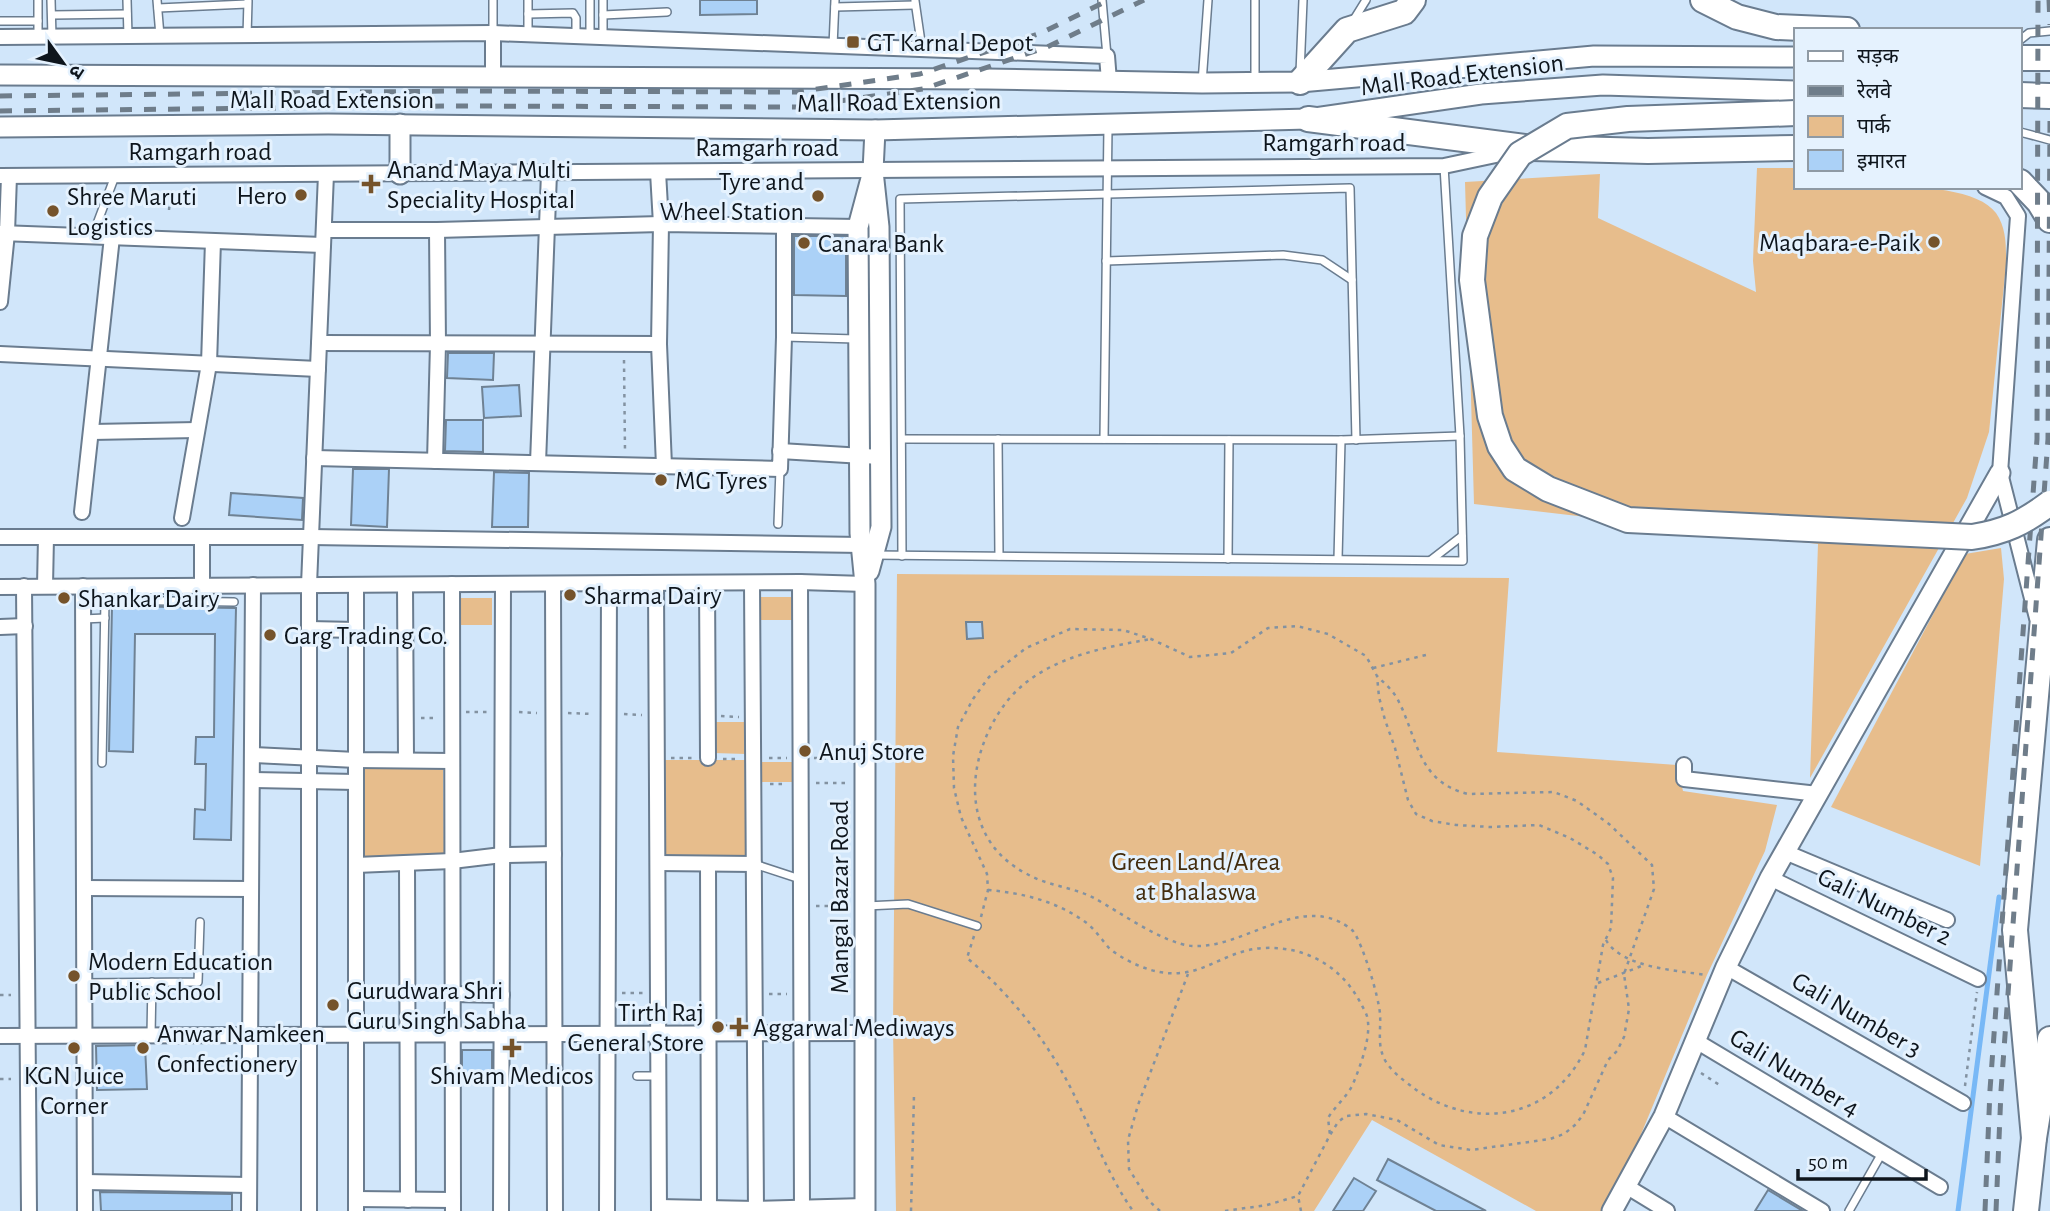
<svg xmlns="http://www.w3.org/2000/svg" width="2050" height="1211" viewBox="0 0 2050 1211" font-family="'Alegreya Sans','Noto Sans Devanagari',sans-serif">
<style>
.green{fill:#e7bd8c}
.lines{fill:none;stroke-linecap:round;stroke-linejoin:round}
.stream{stroke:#78b8f6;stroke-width:5}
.building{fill:#abd1f7;stroke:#6f8294;stroke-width:2}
.lane-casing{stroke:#6a7c8f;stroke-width:10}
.street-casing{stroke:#6a7c8f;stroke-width:18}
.secondary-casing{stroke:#6a7c8f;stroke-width:23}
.highway-casing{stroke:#6a7c8f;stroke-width:28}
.path{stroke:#8392a1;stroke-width:2.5;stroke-dasharray:3.5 5;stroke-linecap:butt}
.lane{stroke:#fff;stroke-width:7}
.street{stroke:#fff;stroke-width:14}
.secondary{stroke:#fff;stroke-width:19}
.highway{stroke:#fff;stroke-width:24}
.rail{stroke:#6f7d8a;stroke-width:5;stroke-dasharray:12 12;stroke-linecap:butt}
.highway-bridge-casing{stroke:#6a7c8f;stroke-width:28;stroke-linecap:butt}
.highway-bridge{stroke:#fff;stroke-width:24}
.poi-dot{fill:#75532b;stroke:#e5f2fe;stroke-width:2.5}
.labels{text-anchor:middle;stroke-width:6;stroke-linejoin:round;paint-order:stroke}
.poi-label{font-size:26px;fill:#0e151c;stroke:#e5f2fe;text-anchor:start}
.street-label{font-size:26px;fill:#0e151c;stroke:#e5f2fe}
.park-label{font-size:26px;fill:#432c0d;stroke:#e5f2fe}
</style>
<rect width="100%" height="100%" fill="#d1e6fa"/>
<g class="green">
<path d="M1757,168H1796V187C1841,187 1969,176 1996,213C2007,229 2006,247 2006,265L1989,432L1967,498L1810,778L1818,544L1474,504L1465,182L1600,174L1598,218L1756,292L1753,261Z"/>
<polygon points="2001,548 2004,579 1980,866 1831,807 1965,554"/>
<polygon points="897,574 1509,578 1497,752 1677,765 1683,791 1777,805 1765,851 1707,975 1622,1180 1604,1211 1536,1211 1372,1120 1314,1211 896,1211 893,1028"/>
<rect x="757" y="597" width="35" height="23"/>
<rect x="457" y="598" width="35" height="27"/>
<polygon points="713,722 747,722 746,754 713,753"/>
<polygon points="663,760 749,760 747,858 663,859"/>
<rect x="757" y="762" width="38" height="20"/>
<polygon points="443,766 444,858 364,859 363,767"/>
</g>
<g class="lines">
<polyline class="stream" points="1958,1211 1999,897"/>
</g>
<g class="building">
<polygon points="700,0 757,0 757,14 700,15"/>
<polygon points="794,236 846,236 846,296 794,295"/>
<polygon points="448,353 494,353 493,380 447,378"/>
<polygon points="519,385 521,416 484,418 482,387"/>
<polygon points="446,420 483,420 483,452 445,451"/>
<polygon points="353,469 389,469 387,527 351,525"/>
<polygon points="494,472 529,473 528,527 492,527"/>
<polygon points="231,493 303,498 302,520 229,515"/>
<polygon points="112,606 236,608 231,840 194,839 195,809 205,810 206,764 195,764 196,737 214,737 215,634 135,634 133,752 109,751"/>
<polygon points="966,622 982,622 983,638 967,639"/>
<polygon points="145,1045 147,1089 97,1090 96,1046"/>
<rect x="462" y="1050" width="30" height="30"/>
<polygon points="1388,1159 1486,1211 1436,1211 1377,1180"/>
<polygon points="1354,1178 1376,1191 1363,1211 1333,1211"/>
<polygon points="1768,1190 1803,1211 1755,1211"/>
<polygon points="100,1192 232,1194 232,1211 101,1211"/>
</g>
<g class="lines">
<defs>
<g id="lane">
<polyline points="51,0 52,37"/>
<polyline points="127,0 128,36"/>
<polyline points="157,0 160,36"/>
<polyline points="1102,0 1107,56"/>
<polyline points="915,1 922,49"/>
<polyline points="835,7 915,5"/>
<polyline points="158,8 247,4"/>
<polyline points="528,14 573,13 576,18 576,36"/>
<polyline points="52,15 127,14"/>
<polyline points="603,15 667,12"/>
<polyline points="0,21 38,21"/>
<polyline points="1353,21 1366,0"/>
<polyline points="493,33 493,0"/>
<polyline points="528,34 528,0"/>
<polyline points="38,36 38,0"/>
<polyline points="247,36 248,1"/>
<polyline points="590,36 590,0"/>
<polyline points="603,37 603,0"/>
<polyline points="2020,40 2029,33 2050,31"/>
<polyline points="833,46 835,0"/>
<polyline points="1300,73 1303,0"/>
<polyline points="1255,82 1255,0"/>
<polyline points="1202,83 1208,0"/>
<polyline points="2020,132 2050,140"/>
<polyline points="92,237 115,176"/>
<polyline points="1106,261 1283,255 1322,260 1352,280"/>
<polyline points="784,337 856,339"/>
<polyline points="902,439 1341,440 1460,436"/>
<polyline points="998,439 999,556"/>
<polyline points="1104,439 1108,127"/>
<polyline points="778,524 780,469"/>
<polyline points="874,555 1463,561 1460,436 1444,166"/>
<polyline points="902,556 900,199 1350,188 1356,440"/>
<polyline points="1228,559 1229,440"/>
<polyline points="1338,559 1341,440"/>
<polyline points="1431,560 1462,536"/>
<polyline points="83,619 105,618"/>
<polyline points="102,763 105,600 234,602"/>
<polyline points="754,864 800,879"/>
<polyline points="866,906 908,904 977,926"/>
<polyline points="84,983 198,982 200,922"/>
<polyline points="151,1035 152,982"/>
<polyline points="637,1076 658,1076"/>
<polyline points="1849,1211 1882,1153"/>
</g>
<g id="street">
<polyline points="493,33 493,77"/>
<polyline points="0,37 493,33 1107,56 1109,81"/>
<polyline points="658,172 661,224 659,344 664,466"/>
<polyline points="0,176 1444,166 1510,152"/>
<polyline points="1985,187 2006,197 2018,216 2000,473 2037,618"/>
<polyline points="324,230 437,230 661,224 858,227"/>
<polyline points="0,233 323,245"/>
<polyline points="0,302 7,233 9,176"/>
<polyline points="319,343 659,344"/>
<polyline points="0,354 318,369"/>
<polyline points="92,432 197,430"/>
<polyline points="780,451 880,457"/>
<polyline points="314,458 780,469 784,337 784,226"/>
<polyline points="435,461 438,344 437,230"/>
<polyline points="538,463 549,173"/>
<polyline points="82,512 112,237"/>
<polyline points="182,518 209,364 213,241"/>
<polyline points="0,537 311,537 862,545"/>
<polyline points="202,537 202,585"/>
<polyline points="800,582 802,1211"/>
<polyline points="656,583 659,1211"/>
<polyline points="707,583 708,758"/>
<polyline points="752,583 756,1211"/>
<polyline points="452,584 453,1211"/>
<polyline points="553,584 555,1211"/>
<polyline points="405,585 406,760"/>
<polyline points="24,586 29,1211"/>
<polyline points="45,586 46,537"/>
<polyline points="83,586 85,1211"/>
<polyline points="0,587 800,582 865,584"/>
<polyline points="0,627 25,626"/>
<polyline points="309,629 356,630"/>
<polyline points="252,755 356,760 452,761"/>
<polyline points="1684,765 1684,779 1818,794"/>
<polyline points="252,780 356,782"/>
<polyline points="1785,852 1947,920"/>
<polyline points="407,863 408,1200"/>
<polyline points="658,863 754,864"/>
<polyline points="708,864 709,1208"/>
<polyline points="356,865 452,861 502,855 554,854"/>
<polyline points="1770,878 1978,979"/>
<polyline points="84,888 251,889"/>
<polyline points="1726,967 1963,1103"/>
<polyline points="453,994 502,995"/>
<polyline points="0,1036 865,1033"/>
<polyline points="1696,1041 1940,1187"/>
<polyline points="1664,1116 1822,1211"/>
<polyline points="85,1182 249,1185"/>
<polyline points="1626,1186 1667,1211"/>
<polyline points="356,1199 453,1200"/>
<polyline points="659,1207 756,1209 865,1206"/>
<polyline points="249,1211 253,585"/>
<polyline points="309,1211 309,585 326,174"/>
<polyline points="356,1211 356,585"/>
<polyline points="501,1211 503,584"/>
<polyline points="607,1211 609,584"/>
</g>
<g id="secondary">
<polyline points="0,75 987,79 1202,83 1300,82 1594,56 1796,57"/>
<polyline points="400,124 400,174"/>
<polyline points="0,127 328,124 875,130 1308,119 1481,94 1603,85 1796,91"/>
<polyline points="869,571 881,527 879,227 873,171 875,130"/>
<polyline points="865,1211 865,584 860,533 858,227 873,171"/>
<polyline points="1612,1211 1664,1116 1726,967 1770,878 2000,473"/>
</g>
<g id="highway">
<polyline points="1703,0 1737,17 1776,27 1847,30"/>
<polyline points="2020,58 2050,58"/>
<polyline points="1300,82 1347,30 1404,12 1413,0"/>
<polyline points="2020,95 2050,96"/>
<polyline points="1308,119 1532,148 1648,151 1796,148"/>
<polyline points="2020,182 2039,202 2050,220"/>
<polyline points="2034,1138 2015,930 2050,540"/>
<polyline points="2026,1211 2034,1138 2050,1039"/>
</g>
</defs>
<use href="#lane" class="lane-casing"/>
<use href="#street" class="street-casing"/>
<use href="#secondary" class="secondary-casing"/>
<use href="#highway" class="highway-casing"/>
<g class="path">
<polyline points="169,210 171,190"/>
<polyline points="624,360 625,451"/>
<polyline points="1373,668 1430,654"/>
<polyline points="466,712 488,712"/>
<polyline points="519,712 537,713"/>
<polyline points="568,713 593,714"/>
<polyline points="624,714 642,715"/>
<polyline points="721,716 739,717"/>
<polyline points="421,718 438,718"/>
<polyline points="671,758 692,758"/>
<polyline points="769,758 787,758"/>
<polyline points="814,758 846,759"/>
<polyline points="723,759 738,759"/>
<polyline points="816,783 848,783"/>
<polyline points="770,784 785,784"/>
<path d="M988,890C1024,893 1059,902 1088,924C1096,931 1102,940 1109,948C1121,958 1137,966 1151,970C1200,984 1220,950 1264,948C1305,946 1341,966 1360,1002C1363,1008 1368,1015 1368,1022C1370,1040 1360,1067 1353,1084C1347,1097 1335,1106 1328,1118L1330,1135"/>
<polyline points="816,906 848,906"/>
<path d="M981,917L988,890L987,874L961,817L954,788L953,756L958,727L973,699L989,677L1026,648L1070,629L1123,630L1151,639L1190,657L1231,653L1268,628L1297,626L1328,634L1366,656L1377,676L1379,697L1385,720L1395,748L1408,800L1416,814L1432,821L1456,825L1490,827L1539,825L1570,838L1598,855L1608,864L1613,878L1611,928L1603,945L1585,1050C1552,1119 1475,1132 1415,1089C1403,1080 1386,1068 1382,1053C1378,1041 1381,1026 1380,1014C1379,998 1363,944 1353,931C1350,928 1344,924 1340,922C1292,899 1242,949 1192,946C1162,943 1120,912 1094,898C1073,887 1048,886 1027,874C957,838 965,754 1008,700C1043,658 1101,648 1151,639"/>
<path d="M974,936L967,958C1013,996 1052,1047 1077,1101C1095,1139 1109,1177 1133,1211"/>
<path d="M1606,940C1622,968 1676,970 1705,975"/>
<polyline points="1598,983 1644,965"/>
<polyline points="622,993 644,993"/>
<polyline points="769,994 787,994"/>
<polyline points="0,995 11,995"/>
<polyline points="1701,1073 1721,1086"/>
<polyline points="0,1079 11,1079"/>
<polyline points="1965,1086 1977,992"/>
<polyline points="911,1211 914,1095"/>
<polyline points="1160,1211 1149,1201 1129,1169 1128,1140 1138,1105 1188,974"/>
<polyline points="1225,1211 1267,1205 1298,1196"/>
<path d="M1301,1211L1298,1196L1330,1135L1338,1122L1346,1116L1366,1114L1397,1120L1439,1145L1471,1150L1550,1139L1564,1134L1575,1125L1583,1115L1608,1060L1617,1051L1624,1037L1629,1009L1624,974L1654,889L1652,865L1609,824L1577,801L1554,792L1468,794C1418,782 1418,740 1399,702C1394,691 1385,684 1377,676"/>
</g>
<use href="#lane" class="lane"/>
<use href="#street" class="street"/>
<use href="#secondary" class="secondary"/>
<use href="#highway" class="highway"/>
<g class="rail">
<polyline points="2049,0 2050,25"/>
<polyline points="0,96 455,91 796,92 920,74 1041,33 1109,0"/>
<polyline points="0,111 455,106 797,107 923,89 1047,47 1144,0"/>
<polyline points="1985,1211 1990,1090 2037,439 2038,0"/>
<polyline points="1996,1211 2001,1091 2048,439 2050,121"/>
</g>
<defs>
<path id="highway-bridge" d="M1796,113L1628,119L1567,126L1520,154L1490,197L1475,236L1472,280L1490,416L1500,446L1515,469L1548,489L1628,520L1972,537C2005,532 2023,523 2050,503"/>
</defs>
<use href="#highway-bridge" class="highway-bridge-casing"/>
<use href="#highway-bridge" class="highway-bridge"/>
</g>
<g class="poi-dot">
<rect x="846" y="35" width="14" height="14" rx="3.5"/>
<path d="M367.5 173.5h7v7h7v7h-7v7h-7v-7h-7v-7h7z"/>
<circle cx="301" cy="195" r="7"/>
<circle cx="818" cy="196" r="7"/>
<circle cx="53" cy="211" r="7"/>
<circle cx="1934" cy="242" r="7"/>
<circle cx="804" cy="243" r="7"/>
<circle cx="661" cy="480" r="7"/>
<circle cx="570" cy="595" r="7"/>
<circle cx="64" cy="598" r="7"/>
<circle cx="270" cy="635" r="7"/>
<circle cx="805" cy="751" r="7"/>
<circle cx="74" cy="976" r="7"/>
<circle cx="333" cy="1005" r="7"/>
<circle cx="718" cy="1027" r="7"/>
<path d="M735.5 1016.5h7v7h7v7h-7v7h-7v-7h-7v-7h7z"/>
<circle cx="74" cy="1048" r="7"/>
<circle cx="143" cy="1048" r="7"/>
<path d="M508.5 1037.5h7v7h7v7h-7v7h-7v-7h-7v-7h7z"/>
</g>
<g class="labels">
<g class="poi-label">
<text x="867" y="51">GT Karnal Depot</text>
<text x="387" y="178">Anand Maya Multi<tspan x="387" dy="30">Speciality Hospital</tspan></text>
<text x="804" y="190" text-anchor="end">Tyre and<tspan x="804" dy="30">Wheel Station</tspan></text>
<text x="287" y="204" text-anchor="end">Hero</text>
<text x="67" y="205">Shree Maruti<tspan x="67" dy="30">Logistics</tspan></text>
<text x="1920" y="251" text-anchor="end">Maqbara-e-Paik</text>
<text x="818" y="252">Canara Bank</text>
<text x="675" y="489">MG Tyres</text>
<text x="584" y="604">Sharma Dairy</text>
<text x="78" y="607">Shankar Dairy</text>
<text x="284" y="644">Garg Trading Co.</text>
<text x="819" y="760">Anuj Store</text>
<text x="88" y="970">Modern Education<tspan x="88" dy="30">Public School</tspan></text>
<text x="347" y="999">Gurudwara Shri<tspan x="347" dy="30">Guru Singh Sabha</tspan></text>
<text x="704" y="1021" text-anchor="end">Tirth Raj<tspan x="704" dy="30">General Store</tspan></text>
<text x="753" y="1036">Aggarwal Mediways</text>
<text x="157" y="1042">Anwar Namkeen<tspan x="157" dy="30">Confectionery</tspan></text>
<text x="74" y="1084" text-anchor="middle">KGN Juice<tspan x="74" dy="30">Corner</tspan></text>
<text x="512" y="1084" text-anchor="middle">Shivam Medicos</text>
</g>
<g class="street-label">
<text transform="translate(1462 74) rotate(-7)" y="9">Mall Road Extension</text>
<text x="332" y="108">Mall Road Extension</text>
<text transform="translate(899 101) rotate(-1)" y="9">Mall Road Extension</text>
<text x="1334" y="151">Ramgarh road</text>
<text x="767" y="156">Ramgarh road</text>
<text x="200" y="160">Ramgarh road</text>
<text transform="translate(839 897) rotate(-90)" y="9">Mangal Bazar Road</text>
<text transform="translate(1885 906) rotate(26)" y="9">Gali Number 2</text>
<text transform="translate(1857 1014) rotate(30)" y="9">Gali Number 3</text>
<text transform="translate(1795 1072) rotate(31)" y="9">Gali Number 4</text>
</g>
<g class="park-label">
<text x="1196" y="870">Green Land/Area<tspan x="1196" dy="30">at Bhalaswa</tspan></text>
</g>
</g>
<rect x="1794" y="28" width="228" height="161" fill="#e5f2fe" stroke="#8f9aa4" stroke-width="2"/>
<rect x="1808" y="51" width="35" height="10" fill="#ffffff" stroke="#8f9aa4" stroke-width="2"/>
<text x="1857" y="63" font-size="21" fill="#0e151c">सड़क</text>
<rect x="1808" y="86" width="35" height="10" fill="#6f7d8a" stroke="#8f9aa4" stroke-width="2"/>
<text x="1857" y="98" font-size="21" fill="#0e151c">रेलवे</text>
<rect x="1808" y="116" width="35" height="21" fill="#e7bd8c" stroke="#8f9aa4" stroke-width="2"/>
<text x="1857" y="133" font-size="21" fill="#0e151c">पार्क</text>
<rect x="1808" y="150" width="35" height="21" fill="#abd1f7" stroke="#8f9aa4" stroke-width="2"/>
<text x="1857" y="168" font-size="21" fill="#0e151c">इमारत</text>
<g transform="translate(63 63) rotate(123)" stroke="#e5f2fe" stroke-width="5" paint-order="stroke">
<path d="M0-5L12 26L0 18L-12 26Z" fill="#0e151c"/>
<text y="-10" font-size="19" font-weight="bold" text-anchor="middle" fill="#0e151c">उ</text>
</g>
<path d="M1798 1169v10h128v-10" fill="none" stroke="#0e151c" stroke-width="3.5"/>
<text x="1808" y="1169" font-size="21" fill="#0e151c" stroke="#e5f2fe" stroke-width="5" paint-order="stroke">50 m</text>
</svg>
